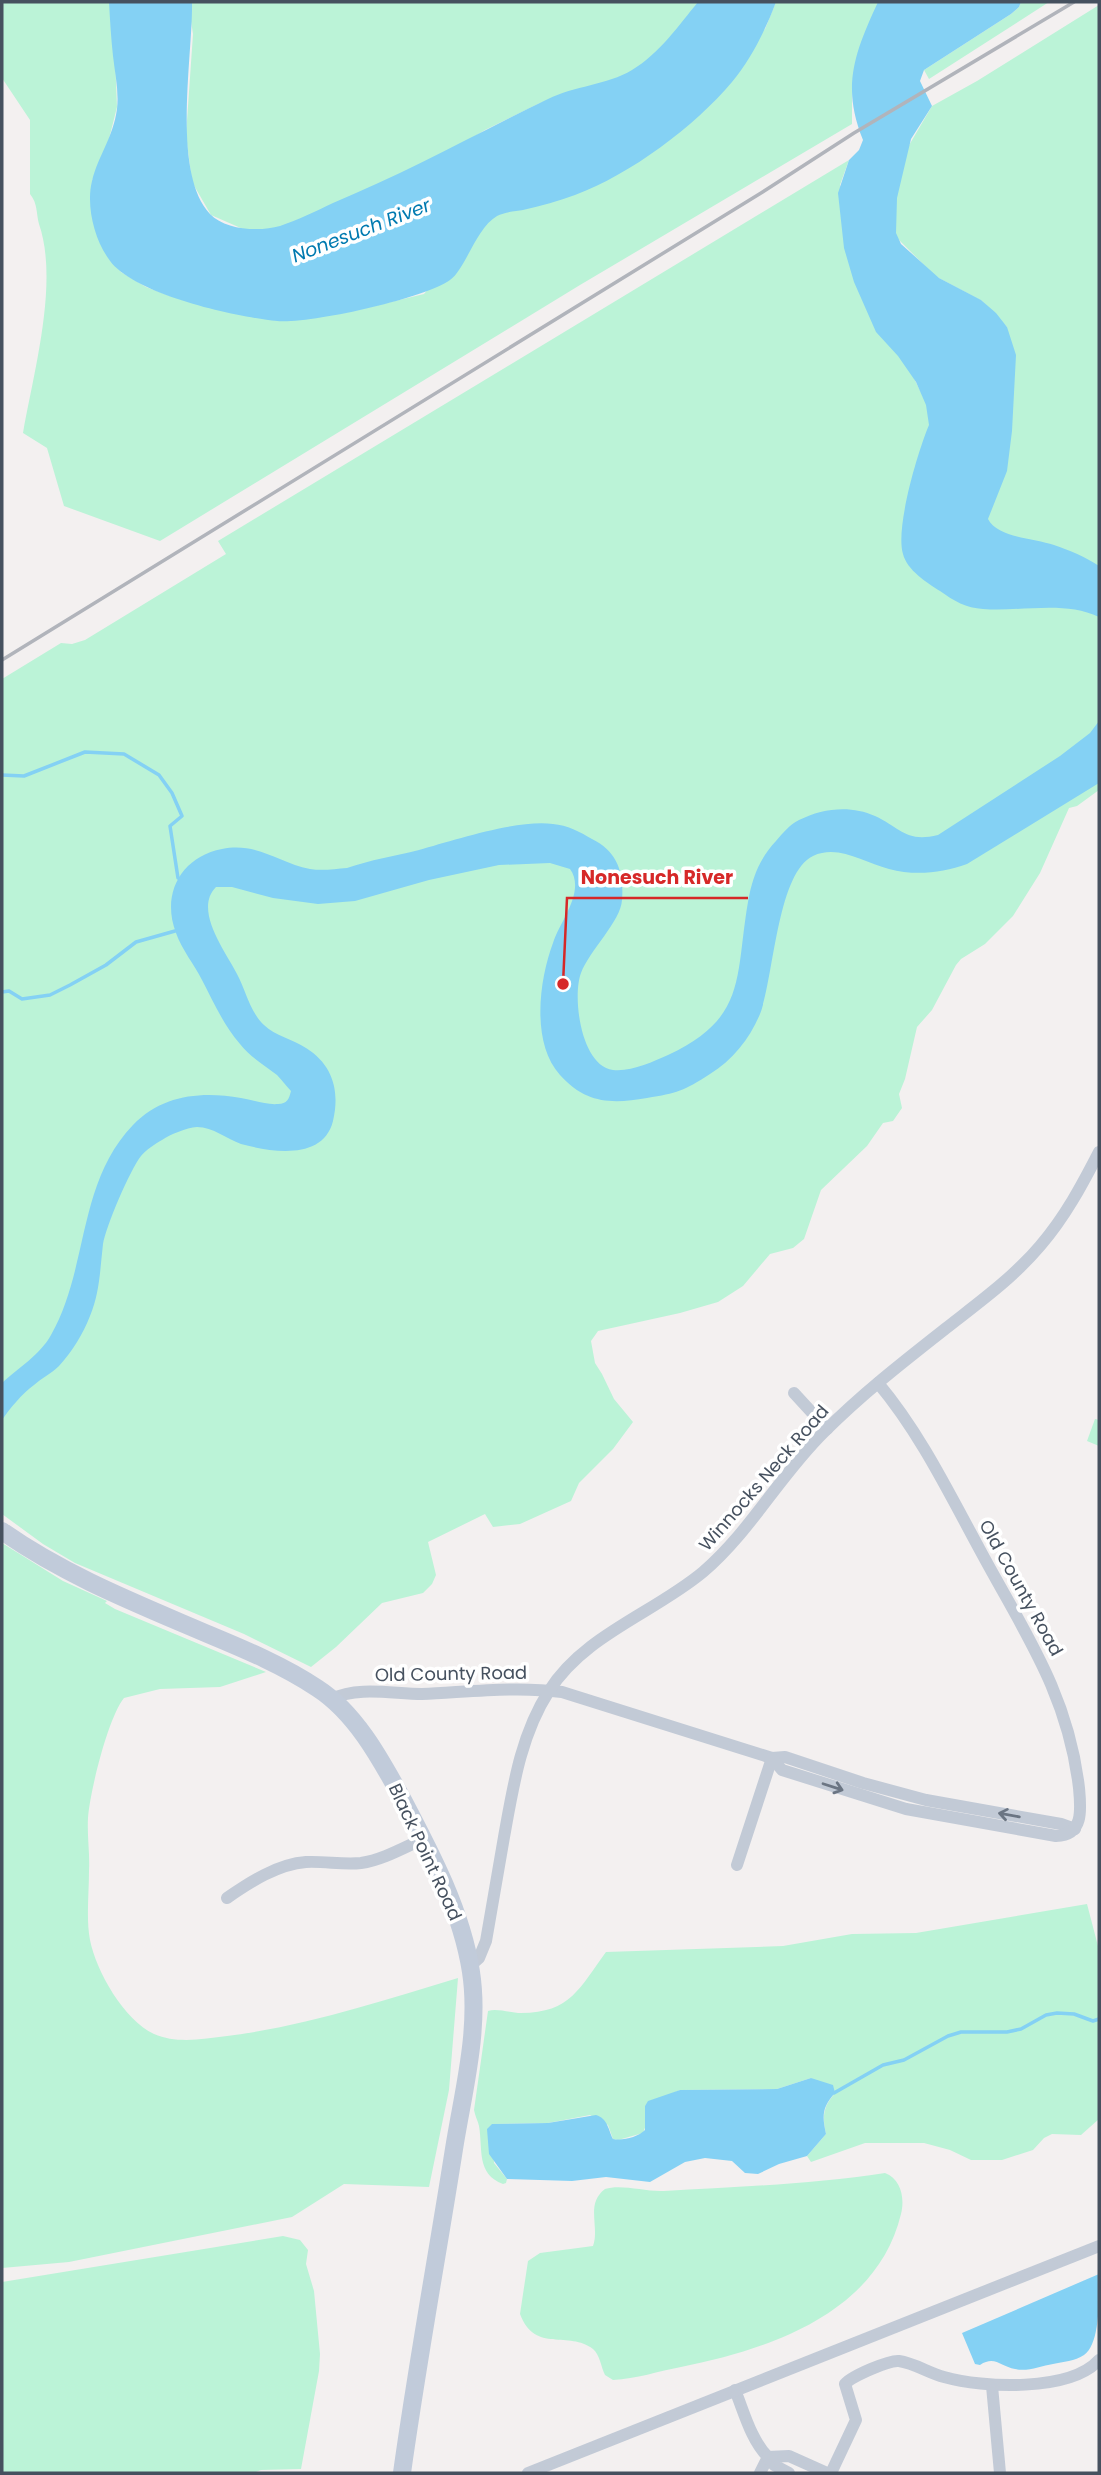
<svg xmlns="http://www.w3.org/2000/svg" width="1101" height="2475" viewBox="0 0 1101 2475" font-family="Poppins,sans-serif">
<style>
.green{fill:#bbf3d7}
.water{fill:#84d1f4}
.lines{fill:none;stroke-linecap:round;stroke-linejoin:round}
.stream{stroke:#84d1f4;stroke-width:3.5}
.minor{stroke:#c2cad6;stroke-width:12}
.secondary{stroke:#c1cbda;stroke-width:18}
.rail{stroke:#b1b4bb;stroke-width:3.5}
.oneway{stroke:#6b7583}
.labels{text-anchor:middle;stroke-width:7;stroke-linejoin:round;paint-order:stroke}
.street-label{font-size:18px;fill:#46515f;stroke:#fff}
.water-label{font-size:19px;font-style:italic;fill:#017ab0;stroke:#fff}
.leader{fill:none;stroke:#d62828;stroke-width:2.5}
.callout-dot{fill:#d62828;stroke:#fff;stroke-width:2.5}
.callout-label{font-size:19px;text-anchor:middle;font-weight:bold;fill:#d62828;stroke:#fff;stroke-width:7;stroke-linejoin:round;paint-order:stroke}
</style>
<rect width="100%" height="100%" fill="#f3f0f0"/>
<g class="green">
<path d="M2,2H113L117,107L108,143L92,181L91,204L121,272L146,287L170,296L278,321L349,312L424,294L484,223L765,29L776,2H882L852,94V124L580,285L160,541L64,506L47,448L23,433C34,371 59,282 39,224C36,213 38,204 30,194V120L2,78Z"/>
<polygon points="188,2 711,2 662,65 540,103 485,130 409,176 272,231 243,229 211,215 192,182 186,135 193,34"/>
<polygon points="1021,2 1049,2 929,79 924,70 1011,14 1019,7"/>
<polygon points="1099,5 1099,572 987,529 1007,327 982,301 935,276 895,236 895,201 908,147 932,106 977,81"/>
<polygon points="849,160 840,185 907,364 931,413 926,455 1063,606 1099,614 1099,790 1077,806 1069,808 1040,873 1013,916 985,944 961,959 956,965 932,1010 917,1027 905,1079 899,1094 902,1108 893,1121 883,1123 867,1146 821,1190 804,1239 793,1248 770,1254 743,1286 718,1302 680,1313 598,1331 591,1341 595,1363 602,1374 614,1399 633,1422 613,1449 579,1483 571,1501 520,1524 493,1527 485,1514 428,1542 436,1575 432,1584 423,1593 382,1603 336,1647 311,1667 244,1634 75,1563 43,1544 2,1514 2,679 61,643 72,644 85,640 226,554 218,541"/>
<polygon points="1095,1419 1099,1420 1099,1446 1087,1441"/>
<path d="M2,1543L63,1581L107,1601L105,1603L115,1609L266,1672L220,1687L160,1689L124,1698C108,1718 90,1791 88,1818C87,1836 90,1854 89,1871C89,1893 86,1919 90,1940C96,1971 124,2020 154,2034C177,2044 203,2039 227,2036C306,2026 381,2001 458,1978L449,2090L429,2187L344,2184L292,2217L69,2262L2,2268Z"/>
<path d="M1087,1904L1099,1950V2119L1081,2135L1052,2134L1044,2138L1033,2150L1002,2160H971L950,2150L924,2143H865L811,2162L807,2156L826,2134C822,2116 823,2107 835,2093L811,2078L777,2089L680,2090L645,2106L646,2125L643,2133L618,2140L613,2139L608,2125L590,2115L548,2123L492,2124L494,2163L507,2179L506,2183L503,2184C476,2174 483,2149 479,2126C478,2121 475,2116 474,2110L488,2011C497,2008 511,2013 521,2013C571,2013 580,1987 606,1952L783,1946L852,1934L916,1933Z"/>
<path d="M885,2173C901,2179 905,2198 901,2214C877,2313 771,2349 681,2367C659,2371 636,2379 613,2380L605,2375C601,2367 600,2355 593,2349C569,2330 535,2354 520,2314L528,2261L540,2253L593,2246C600,2227 585,2204 605,2189C622,2184 645,2192 664,2191C737,2187 813,2184 885,2173Z"/>
<polygon points="283,2236 300,2240 308,2250 306,2264 314,2291 320,2354 319,2371 301,2469 261,2470 253,2473 2,2473 2,2282"/>
</g>
<g class="water">
<path d="M109,2H192C193,57 171,172 210,214C225,230 259,232 280,226C298,220 316,211 333,203C406,173 476,134 548,99C574,86 607,85 632,70C659,54 679,25 698,2H776C766,29 751,59 732,82C694,127 631,174 575,195C559,201 541,206 523,210C516,211 504,212 497,216C476,228 465,270 450,280C423,299 310,324 277,321C236,317 130,294 108,258C94,238 86,205 92,181C98,156 113,138 117,109C119,91 115,74 113,56C111,38 110,20 109,2Z"/>
<path d="M878,2H1021L1019,7L1011,14L924,70L920,81L932,106L911,139L897,198L896,233L901,244L939,278L981,300L996,313L1007,327L1016,355L1012,431L1007,471L988,519C998,538 1034,538 1054,545C1069,550 1086,557 1099,566V617C1064,600 1021,612 983,609C966,608 954,601 940,591C927,583 907,570 903,554C895,528 918,451 929,425L926,405L916,382L898,356L876,332L854,282L844,248L838,193L849,160L859,150L863,140C841,86 855,52 878,2Z"/>
<path d="M1099,721V783L967,864C942,873 915,876 889,869C864,863 839,844 813,856C777,873 774,978 760,1014C750,1038 733,1060 710,1074C684,1091 677,1093 647,1098C612,1104 586,1104 560,1075C531,1043 539,980 553,943C560,921 586,891 570,869L550,863L499,865L429,880L355,901L318,904L273,898L232,887H216C193,910 226,952 237,974C246,991 250,1012 264,1025C275,1036 293,1039 306,1048C333,1065 340,1091 333,1121C323,1161 271,1152 241,1144C227,1139 213,1127 197,1127C186,1128 171,1134 162,1140C155,1144 146,1150 141,1156C130,1170 106,1226 103,1244C100,1269 100,1292 90,1316C83,1334 72,1352 59,1366C52,1373 42,1378 34,1385C22,1394 10,1408 2,1420V1383C18,1368 40,1355 51,1335C89,1268 77,1183 133,1125C162,1095 201,1091 241,1098C253,1100 266,1105 278,1104C287,1104 289,1099 291,1091C286,1086 282,1080 277,1075C264,1065 250,1057 240,1044C223,1024 214,1003 202,980C194,964 182,950 176,933C161,894 181,857 222,849C258,842 278,863 310,869C322,871 335,869 347,868C370,860 395,856 419,850C454,840 519,819 553,824C567,825 580,832 592,839C618,852 624,873 622,900C621,921 589,951 581,973C572,997 581,1066 613,1070C631,1072 652,1062 668,1055C748,1018 735,976 748,902C752,879 759,859 776,841C783,833 789,825 799,820C823,808 851,805 875,816C901,828 906,843 938,835L1060,756L1090,733Z"/>
<path d="M811,2078L833,2085L835,2093C822,2107 822,2116 826,2134L807,2156L779,2164L758,2174L745,2173L732,2161L705,2158L685,2162L650,2182L606,2177L572,2181L507,2179L489,2154L487,2129L492,2124L548,2123L596,2115C608,2119 608,2129 613,2139C623,2141 638,2137 645,2130V2106L648,2101L680,2090L777,2089Z"/>
<path d="M1099,2274C1099,2296 1101,2343 1084,2355C1075,2361 1063,2362 1053,2364C1041,2366 1027,2372 1015,2369C1001,2367 995,2355 980,2365L975,2364L962,2333Z"/>
</g>
<g class="lines">
<g class="stream">
<polyline points="2,775 24,776 85,752 124,754 159,775 172,793 182,816 170,826 178,878"/>
<polyline points="2,992 9,991 22,999 50,995 70,985 106,965 136,942 175,931"/>
<polyline points="834,2093 883,2065 904,2060 948,2036 961,2032 1007,2032 1021,2029 1046,2015 1057,2013 1074,2014 1093,2021 1099,2019"/>
</g>
<g class="minor">
<polyline points="794,1393 827,1429"/>
<path d="M332,1699C358,1686 393,1694 422,1694C468,1692 516,1686 562,1692L772,1758L785,1757L863,1783L926,1800L1061,1824L1075,1829"/>
<path d="M772,1758L782,1770L906,1809L1056,1836C1084,1835 1081,1809 1079,1788C1068,1693 1024,1632 980,1550C949,1493 920,1433 878,1383"/>
<polyline points="737,1865 772,1758"/>
<path d="M227,1898C250,1882 278,1864 306,1862C325,1861 343,1865 361,1863C382,1860 403,1848 423,1839"/>
<path d="M470,1966L479,1958L486,1941C492,1906 498,1871 504,1837C513,1787 521,1734 549,1691C584,1635 654,1613 703,1572C750,1532 780,1475 824,1432C862,1394 903,1362 945,1329C978,1303 1013,1278 1040,1246C1065,1217 1082,1185 1099,1152"/>
<polyline points="992,2386 1000,2473"/>
<path d="M735,2390C744,2412 751,2440 768,2457L760,2473"/>
<polyline points="528,2473 1099,2246"/>
<polyline points="789,2473 774,2465 768,2457 789,2456 827,2473"/>
<path d="M831,2473L856,2420L845,2384C852,2376 889,2360 899,2361C914,2363 929,2373 944,2377C983,2388 1070,2392 1099,2360"/>
</g>
<path class="secondary" d="M2,1531C66,1576 138,1604 210,1635C246,1650 284,1666 317,1688C356,1713 381,1760 403,1800C431,1853 462,1912 471,1972C480,2030 463,2092 454,2149C437,2257 417,2365 402,2473"/>
<polyline class="rail" points="2,660 761,193 854,133 1074,2"/>
</g>
<defs><path id="oneway-shaft" d="M-6 0H5M1.5-3L5.5 0L1.5 3" fill="none" stroke-width="1.6" stroke-linecap="round" stroke-linejoin="round" transform="scale(1.75)"/></defs>
<g class="oneway">
<use href="#oneway-shaft" transform="translate(833 1787) rotate(18)"/>
<use href="#oneway-shaft" transform="translate(1009 1815) rotate(-170)"/>
</g>
<g class="labels">
<g class="street-label">
<text transform="translate(764 1478) rotate(-49)" y="6">Winnocks Neck Road</text>
<text transform="translate(1021 1588) rotate(61)" y="6">Old County Road</text>
<text transform="translate(451 1674) rotate(-1)" y="6">Old County Road</text>
<text transform="translate(425 1852) rotate(65)" y="6">Black Point Road</text>
</g>
<g class="water-label">
<text transform="translate(361 230) rotate(-21)" y="7">Nonesuch River</text>
</g>
</g>
<path class="leader" d="M563 984L567 898H748"/>
<circle class="callout-dot" cx="563" cy="984" r="7"/>
<g class="callout-label">
<text x="657" y="884">Nonesuch River</text>
</g>
<rect width="1101" height="2475" fill="none" stroke="#46515f" stroke-width="7"/>
</svg>
